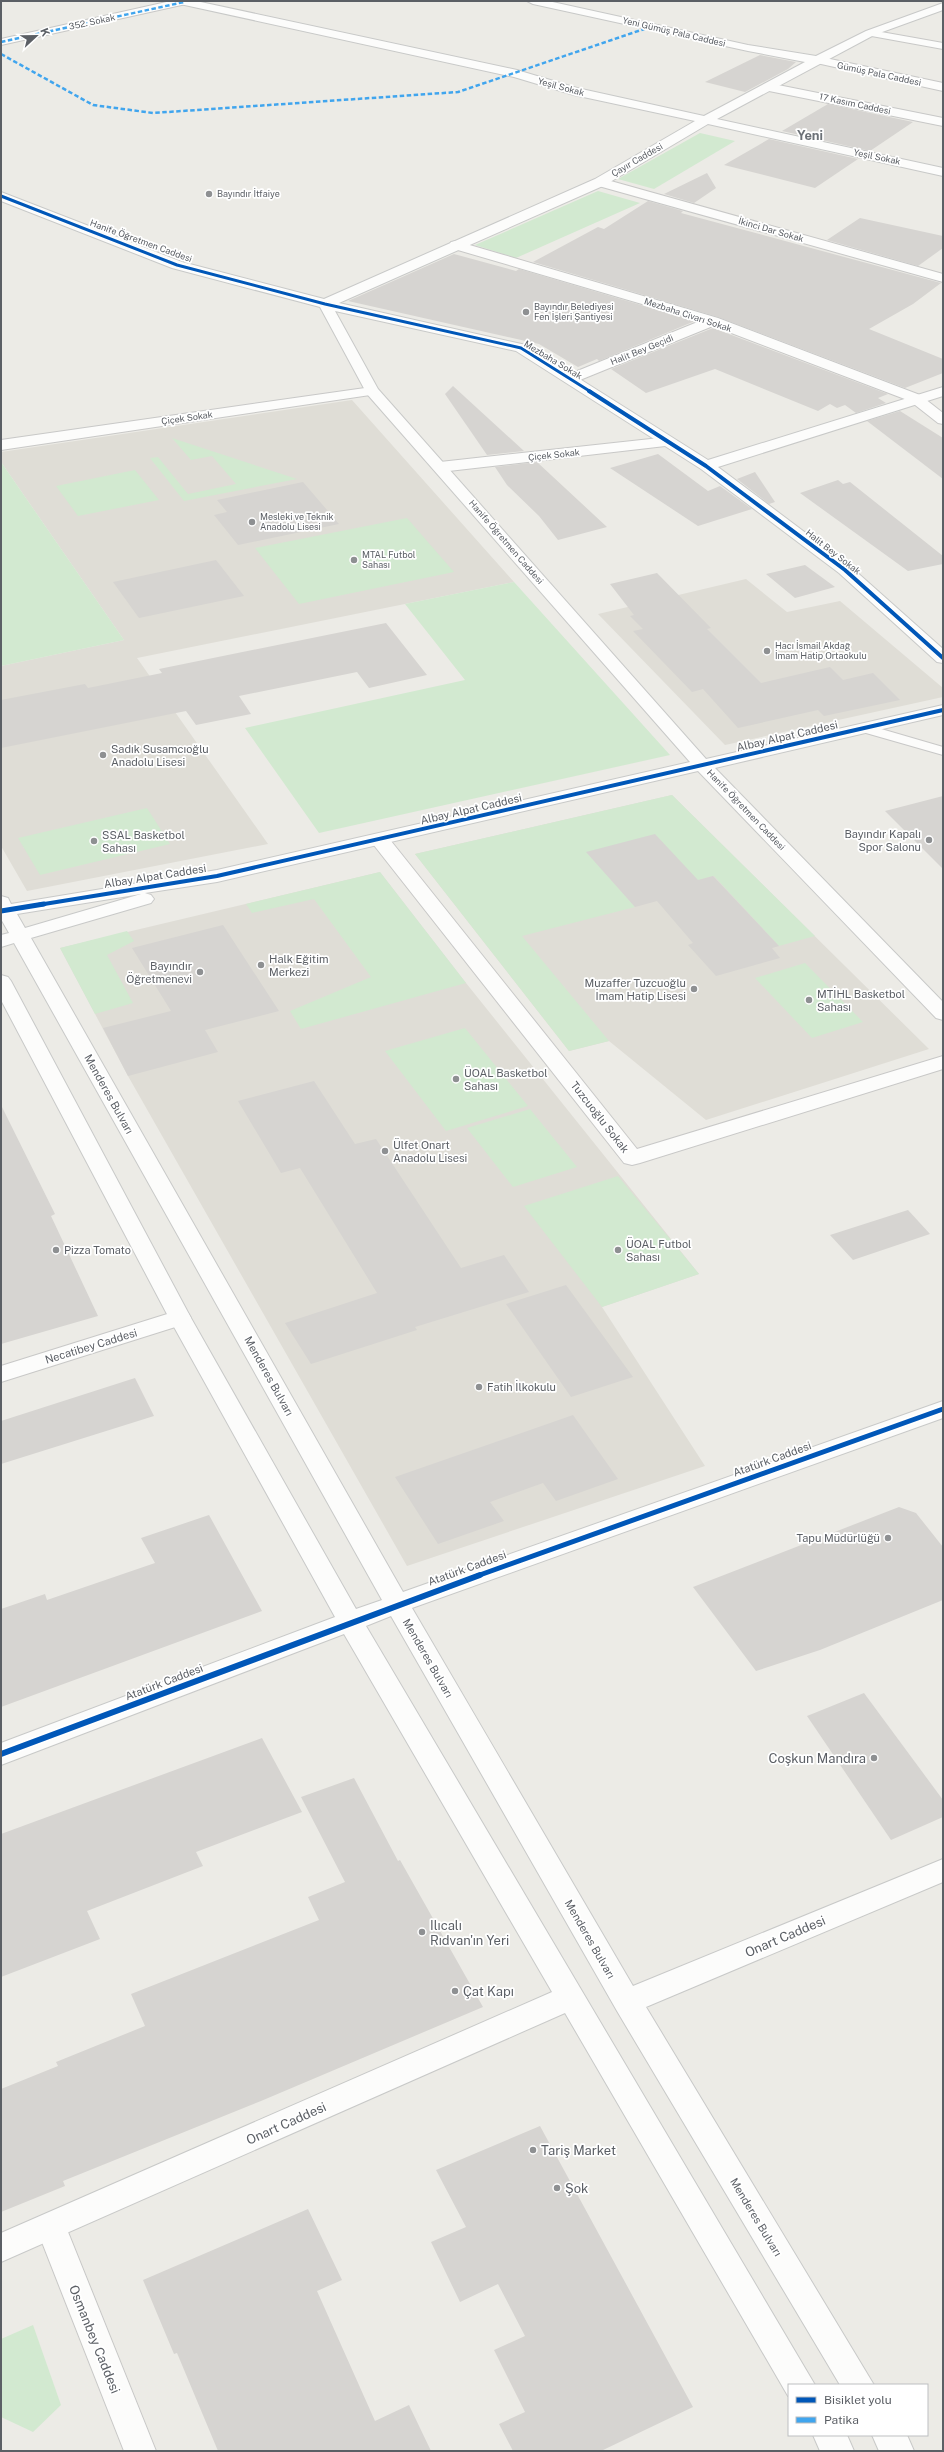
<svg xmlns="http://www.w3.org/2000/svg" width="944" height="2452" viewBox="0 0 944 2452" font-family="'Public Sans',sans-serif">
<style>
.education{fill:#dfddd6}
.green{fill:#d2e9d0}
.building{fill:#d6d4d1}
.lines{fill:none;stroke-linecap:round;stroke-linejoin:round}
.lane-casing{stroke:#c8c8c7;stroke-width:2}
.street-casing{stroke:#c8c8c7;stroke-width:2}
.secondary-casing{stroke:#c8c9c8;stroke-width:2}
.lane{fill:#fcfcfb;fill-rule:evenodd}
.street{fill:#fcfcfb;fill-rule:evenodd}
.secondary{fill:#fcfcfb;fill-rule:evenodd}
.quiet{stroke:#40a5ee;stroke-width:2.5;stroke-dasharray:4.5 2.5;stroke-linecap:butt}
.cycleway-far3-casing{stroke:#fff;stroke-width:4.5}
.cycleway-far2-casing{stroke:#fff;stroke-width:6}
.cycleway-far1-casing{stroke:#fff;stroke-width:8}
.cycleway-casing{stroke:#fff;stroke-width:9}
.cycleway-far3{stroke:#0057b8;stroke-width:3}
.cycleway-far2{stroke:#0057b8;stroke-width:4}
.cycleway-far1{stroke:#0057b8;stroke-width:5}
.cycleway{stroke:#0057b8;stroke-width:6}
.poi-dot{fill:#8e9092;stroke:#fff;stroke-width:1.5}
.labels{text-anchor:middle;stroke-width:3.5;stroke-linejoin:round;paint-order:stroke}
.far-street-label{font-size:9px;fill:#5b5f65;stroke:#fff}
.far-poi-label{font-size:9px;fill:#5b5f65;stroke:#fff;text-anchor:start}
.street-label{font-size:11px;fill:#5b5f65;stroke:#fff}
.poi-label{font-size:11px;fill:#5b5f65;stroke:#fff;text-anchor:start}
.far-district-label{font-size:13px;font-weight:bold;fill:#6c7177;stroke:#fff}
.near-poi-label{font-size:13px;fill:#5b5f65;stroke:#fff;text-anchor:start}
.near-street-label{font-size:13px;fill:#5b5f65;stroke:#fff}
</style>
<rect width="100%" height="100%" fill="#ecebe6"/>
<g class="education">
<polygon points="352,400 514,582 137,658 268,844 27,891 1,846 1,666 124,640 1,462 1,452"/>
<polygon points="746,579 787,612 840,601 943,688 943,697 725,745 598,614"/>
<polygon points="672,795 929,1049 706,1120 609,1041 569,1051 415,854"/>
<polygon points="380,872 466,983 699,1274 602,1307 705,1466 407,1566 128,1076 60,948"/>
</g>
<g class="green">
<polygon points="700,133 735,141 654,189 618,179"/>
<polygon points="598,191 640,203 516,258 475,245"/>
<polygon points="172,438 297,479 184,501 150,458 158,457 188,494 236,484 212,456 191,460"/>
<polygon points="1,462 124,640 1,666"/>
<polygon points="135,470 159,500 78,516 56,486"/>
<polygon points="407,518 454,572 299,604 255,548"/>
<polygon points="514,582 670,755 319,833 245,728 465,680 405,604"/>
<polygon points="672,795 815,936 779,946 714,876 684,884 587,852 635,907 522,936 609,1041 569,1051 415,854"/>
<polygon points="147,808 170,844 40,875 18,838"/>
<polygon points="380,872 466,983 301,1029 290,1011 371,977 314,899 252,913 246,904"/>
<polygon points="127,931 134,941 107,955 133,1003 95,1014 60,948"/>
<polygon points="805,963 863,1022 812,1038 755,978"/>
<polygon points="465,1028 528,1106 446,1131 385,1051"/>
<polygon points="530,1109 577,1167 513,1187 467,1128"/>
<polygon points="618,1176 699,1274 602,1307 524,1206"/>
<polygon points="33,2325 61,2405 33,2432 1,2417 1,2339"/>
</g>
<g class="building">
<polygon points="760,55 796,62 788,69 745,92 705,82"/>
<polygon points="828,104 913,122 870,151 782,131"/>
<polygon points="769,139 858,159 815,188 724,165"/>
<polygon points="707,173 716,188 694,203 664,194"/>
<polygon points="648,201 683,211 681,213 941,283 913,304 869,329 943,359 943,373 905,388 718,317 533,262 598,227 604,229"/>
<polygon points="860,218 943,236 943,248 918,266 827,240"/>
<polygon points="454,254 516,271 519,269 695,321 599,361 597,359 578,367 539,344 348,301"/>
<polygon points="713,328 888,394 878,398 886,403 856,413 845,405 837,408 830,404 818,411 715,369 646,393 611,369"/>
<polygon points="453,386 524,451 487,455 445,394"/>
<polygon points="900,411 943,438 943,479 867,421"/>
<polygon points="658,454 708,491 720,486 752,509 698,526 610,468"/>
<polygon points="537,462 607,527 558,540 539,516 507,485 495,467"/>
<polygon points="755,472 775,502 769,504 737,479"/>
<polygon points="838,480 843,484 850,482 943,556 943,564 908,571 800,493"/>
<polygon points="303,482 339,524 238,545 214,515 227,512 217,500"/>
<polygon points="216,560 244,596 139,618 113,582"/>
<polygon points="805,565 835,587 795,598 766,574"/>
<polygon points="657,573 711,628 707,629 761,683 830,667 843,680 873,673 900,700 824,716 818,710 738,728 703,689 692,692 633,631 643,629 630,616 634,615 610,584"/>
<polygon points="386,623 427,675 369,688 357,672 239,696 251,714 196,725 186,711 1,748 1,700 85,684 88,688 162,673 159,669"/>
<polygon points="943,796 943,869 885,811"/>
<polygon points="655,834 698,880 713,876 779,946 772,948 780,958 716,976 688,945 693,943 657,901 635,907 586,852"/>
<polygon points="223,925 279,1011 205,1030 218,1052 128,1076 103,1028 171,1011 132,948"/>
<polygon points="314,1081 355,1144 376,1139 461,1268 504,1255 529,1292 415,1327 417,1330 311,1364 285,1323 377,1293 300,1168 281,1173 238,1101"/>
<polygon points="1,1105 55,1214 51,1216 98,1316 1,1344"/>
<polygon points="908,1210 930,1234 853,1260 830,1235"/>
<polygon points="566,1285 633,1377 571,1397 506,1304"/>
<polygon points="135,1378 154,1416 1,1464 1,1421"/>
<polygon points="573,1415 618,1479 556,1501 543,1483 490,1502 504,1521 438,1544 395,1477"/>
<polygon points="899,1507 916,1513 943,1547 943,1600 820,1650 756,1671 693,1587"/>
<polygon points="209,1515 262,1611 1,1707 1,1609 45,1594 47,1600 155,1563 141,1538"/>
<polygon points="864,1693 943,1800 943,1817 891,1840 807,1716"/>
<polygon points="262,1738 302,1812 196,1852 203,1866 87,1911 100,1939 1,1977 1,1834"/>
<polygon points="354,1778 398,1861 400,1860 483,2007 261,2101 63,2181 65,2186 1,2212 1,2089 58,2066 56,2062 145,2026 131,1994 319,1920 308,1897 345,1882 301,1797"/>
<polygon points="540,2126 693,2407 601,2451 513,2451 499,2424 525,2412 494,2350 525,2336 498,2284 460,2302 431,2242 466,2227 436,2170"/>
<polygon points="308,2209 342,2280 317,2291 375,2421 409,2405 431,2451 218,2451 177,2353 174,2354 143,2280"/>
</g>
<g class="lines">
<defs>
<polygon id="lane" points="864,724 943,747 943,755 859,731 858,728 859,725"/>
<g id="street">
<polygon points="171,1 192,1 186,4 1,45 1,39"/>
<polygon points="870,30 943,43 943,49 866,35 864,33"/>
<polygon points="816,56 943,83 943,91 812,62 810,60 812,58"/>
<polygon points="768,83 943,118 943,126 764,90 762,87"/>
<polygon points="600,178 943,274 943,282 595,185 594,182"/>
<polygon points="456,241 718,318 920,395 943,413 943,424 938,423 910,401 713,326 575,382 565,382 563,379 565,376 700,321 451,248 449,245 451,242"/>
<polygon points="372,387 379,391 377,394 1,450 1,440"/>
<polygon points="669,437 677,442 674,445 440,472 432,467 440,462"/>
<polygon points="380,834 387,836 637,1149 943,1056 943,1069 640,1163 632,1165 624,1163 373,844 371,840 373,836"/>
<polygon points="180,1310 188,1313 191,1318 188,1323 1,1382 1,1366"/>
<polygon points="51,2213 62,2217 66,2227 156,2451 124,2451 36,2227 40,2217"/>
</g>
<g id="secondary">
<path d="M174,1H196L517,70L577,88L704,116L805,62L748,51L533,4L527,1H548L748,45L816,56L866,31L943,3V10L874,35L717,119L943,168V176L708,124L605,185L339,303L526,345L708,460L943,387V396L718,467L851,567L943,649V663L937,662L839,573L701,469L516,351L335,311L378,389L706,759L943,705V715L715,768L943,1002V1020L936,1018L698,771L217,882L145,893L151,895L154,899L151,903L31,938L403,1592L943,1401V1418L412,1608L633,1986L943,1859V1882L646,2007L874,2385H840L617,2011L391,1616L366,1626L815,2385H789L788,2396L565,2013L1,2262V2233L552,1992L344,1634L1,1765V1743L335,1617L169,1318L1,1000V975L8,977L11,981L191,1318L356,1609L382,1600L14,943L1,947V935L9,933L1,919V896L8,898L11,904L217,870L690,762L367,394L320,307L172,268L1,201V192L182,262L324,299L595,179L695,121L574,95L514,77L180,4ZM141,894L25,928L17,914Z"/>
<polygon points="813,2435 847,2435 854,2451 820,2451"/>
<polygon points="872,2435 907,2435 914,2451 879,2451"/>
</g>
</defs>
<use href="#lane" class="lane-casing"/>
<use href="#street" class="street-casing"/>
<use href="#secondary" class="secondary-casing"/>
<use href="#lane" class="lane"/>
<use href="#street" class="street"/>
<use href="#secondary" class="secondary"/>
<g class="quiet">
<polyline points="1,42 184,2"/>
<polyline points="1,54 93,105 153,113 458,92 653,26"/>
</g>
<defs>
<polyline id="cycleway-far3" points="1,196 177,265 325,304 521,348 591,392"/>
<g id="cycleway-far2">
<polyline points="589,391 706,466 845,570 943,658"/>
<polyline points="38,905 217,876 943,710"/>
</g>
<g id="cycleway-far1">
<polyline points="1,911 44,904"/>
<polyline points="477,1576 943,1409"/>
</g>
<polyline id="cycleway" points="1,1754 480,1575"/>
</defs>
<use href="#cycleway-far3" class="cycleway-far3-casing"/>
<use href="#cycleway-far2" class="cycleway-far2-casing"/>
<use href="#cycleway-far1" class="cycleway-far1-casing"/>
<use href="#cycleway" class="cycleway-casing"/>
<use href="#cycleway-far3" class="cycleway-far3"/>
<use href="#cycleway-far2" class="cycleway-far2"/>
<use href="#cycleway-far1" class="cycleway-far1"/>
<use href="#cycleway" class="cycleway"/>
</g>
<g class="poi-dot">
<circle cx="209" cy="194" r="4"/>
<circle cx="526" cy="312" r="4"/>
<circle cx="252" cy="522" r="4"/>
<circle cx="354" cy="560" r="4"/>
<circle cx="767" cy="651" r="4"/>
<circle cx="103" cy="755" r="4"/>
<circle cx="929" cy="840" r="4"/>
<circle cx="94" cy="841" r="4"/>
<circle cx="261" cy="965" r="4"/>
<circle cx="200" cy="972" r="4"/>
<circle cx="694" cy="989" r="4"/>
<circle cx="809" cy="1000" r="4"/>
<circle cx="456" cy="1079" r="4"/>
<circle cx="385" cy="1151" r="4"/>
<circle cx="56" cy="1250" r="4"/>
<circle cx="618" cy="1250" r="4"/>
<circle cx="479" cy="1387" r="4"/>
<circle cx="888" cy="1538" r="4"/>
<circle cx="874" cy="1758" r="4"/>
<circle cx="422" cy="1932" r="4"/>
<circle cx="455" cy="1991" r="4"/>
<circle cx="533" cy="2150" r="4"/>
<circle cx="557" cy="2188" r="4"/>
</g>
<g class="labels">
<g class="far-street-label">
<text transform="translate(92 22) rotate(-12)" y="3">352. Sokak</text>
<text transform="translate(674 32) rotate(13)" y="3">Yeni Gümüş Pala Caddesi</text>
<text transform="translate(879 74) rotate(12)" y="3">Gümüş Pala Caddesi</text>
<text transform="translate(561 87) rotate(15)" y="3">Yeşil Sokak</text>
<text transform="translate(855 104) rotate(12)" y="3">17 Kasım Caddesi</text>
<text transform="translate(877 157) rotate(12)" y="3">Yeşil Sokak</text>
<text transform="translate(637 160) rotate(-30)" y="3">Çayır Caddesi</text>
<text transform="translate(771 230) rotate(16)" y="3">İkinci Dar Sokak</text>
<text transform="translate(141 241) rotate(20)" y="3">Hanife Öğretmen Caddesi</text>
<text transform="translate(688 315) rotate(18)" y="3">Mezbaha Civarı Sokak</text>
<text transform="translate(642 350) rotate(-22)" y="3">Halit Bey Geçidi</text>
<text transform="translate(553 360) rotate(31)" y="3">Mezbaha Sokak</text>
<text transform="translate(187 418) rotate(-8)" y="3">Çiçek Sokak</text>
<text transform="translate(554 455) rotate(-6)" y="3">Çiçek Sokak</text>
<text transform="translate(506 542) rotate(49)" y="3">Hanife Öğretmen Caddesi</text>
<text transform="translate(833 552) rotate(38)" y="3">Halit Bey Sokak</text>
<text transform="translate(746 810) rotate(46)" y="3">Hanife Öğretmen Caddesi</text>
</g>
<g class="far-poi-label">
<text x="217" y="197">Bayındır İtfaiye</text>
<text x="534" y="310">Bayındır Belediyesi<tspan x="534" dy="10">Fen İşleri Şantiyesi</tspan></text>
<text x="260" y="520">Mesleki ve Teknik<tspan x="260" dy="10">Anadolu Lisesi</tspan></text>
<text x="362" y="558">MTAL Futbol<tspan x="362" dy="10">Sahası</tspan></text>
<text x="775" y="649">Hacı İsmail Akdağ<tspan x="775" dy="10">İmam Hatip Ortaokulu</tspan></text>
</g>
<g class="street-label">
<text transform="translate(787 736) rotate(-13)" y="4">Albay Alpat Caddesi</text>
<text transform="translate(471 809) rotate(-13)" y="4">Albay Alpat Caddesi</text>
<text transform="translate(155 876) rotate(-9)" y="4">Albay Alpat Caddesi</text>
<text transform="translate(109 1094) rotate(61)" y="4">Menderes Bulvarı</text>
<text transform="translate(600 1117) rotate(52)" y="4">Tuzcuoğlu Sokak</text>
<text transform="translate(91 1346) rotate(-17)" y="4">Necatibey Caddesi</text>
<text transform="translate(269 1376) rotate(61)" y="4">Menderes Bulvarı</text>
<text transform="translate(772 1459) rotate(-20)" y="4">Atatürk Caddesi</text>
<text transform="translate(467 1568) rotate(-20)" y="4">Atatürk Caddesi</text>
<text transform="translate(428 1658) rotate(60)" y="4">Menderes Bulvarı</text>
<text transform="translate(164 1682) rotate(-21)" y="4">Atatürk Caddesi</text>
<text transform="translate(590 1939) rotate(60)" y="4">Menderes Bulvarı</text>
<text transform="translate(756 2217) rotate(59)" y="4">Menderes Bulvarı</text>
</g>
<g class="poi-label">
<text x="111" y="753">Sadık Susamcıoğlu<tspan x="111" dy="13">Anadolu Lisesi</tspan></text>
<text x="921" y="838" text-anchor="end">Bayındır Kapalı<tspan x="921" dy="13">Spor Salonu</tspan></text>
<text x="102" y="839">SSAL Basketbol<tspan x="102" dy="13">Sahası</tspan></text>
<text x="269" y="963">Halk Eğitim<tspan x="269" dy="13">Merkezi</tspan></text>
<text x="192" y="970" text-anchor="end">Bayındır<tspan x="192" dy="13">Öğretmenevi</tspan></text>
<text x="686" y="987" text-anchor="end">Muzaffer Tuzcuoğlu<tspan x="686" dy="13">İmam Hatip Lisesi</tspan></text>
<text x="817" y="998">MTİHL Basketbol<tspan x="817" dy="13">Sahası</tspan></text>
<text x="464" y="1077">ÜOAL Basketbol<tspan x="464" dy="13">Sahası</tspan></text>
<text x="393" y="1149">Ülfet Onart<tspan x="393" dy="13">Anadolu Lisesi</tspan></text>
<text x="626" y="1248">ÜOAL Futbol<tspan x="626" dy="13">Sahası</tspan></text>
<text x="64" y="1254">Pizza Tomato</text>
<text x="487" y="1391">Fatih İlkokulu</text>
<text x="880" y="1542" text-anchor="end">Tapu Müdürlüğü</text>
</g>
<g class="far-district-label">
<text x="810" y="140">Yeni</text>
</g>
<g class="near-poi-label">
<text x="866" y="1763" text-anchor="end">Coşkun Mandıra</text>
<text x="430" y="1930">Ilıcalı<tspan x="430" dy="15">Rıdvan'ın Yeri</tspan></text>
<text x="463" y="1996">Çat Kapı</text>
<text x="541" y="2155">Tariş Market</text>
<text x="565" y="2193">Şok</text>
</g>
<g class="near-street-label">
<text transform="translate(785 1936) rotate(-23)" y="5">Onart Caddesi</text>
<text transform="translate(286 2123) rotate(-24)" y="5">Onart Caddesi</text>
<text transform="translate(95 2339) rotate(68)" y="5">Osmanbey Caddesi</text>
</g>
</g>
<rect width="944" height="2452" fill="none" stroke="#5b5f65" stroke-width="4"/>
<rect x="788" y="2384" width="140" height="52" fill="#ffffff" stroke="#bdbfc1"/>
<rect x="796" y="2397" width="20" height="6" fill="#0057b8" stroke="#bdbfc1"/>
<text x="824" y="2404" font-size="12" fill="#5b5f65">Bisiklet yolu</text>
<rect x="796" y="2417" width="20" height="6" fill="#40a5ee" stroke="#bdbfc1"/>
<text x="824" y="2424" font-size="12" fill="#5b5f65">Patika</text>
<g transform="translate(36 36) rotate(68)" stroke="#ffffff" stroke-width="3" paint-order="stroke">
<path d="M0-3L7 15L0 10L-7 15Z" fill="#5b5f65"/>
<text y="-6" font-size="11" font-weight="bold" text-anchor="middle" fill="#5b5f65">K</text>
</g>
</svg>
